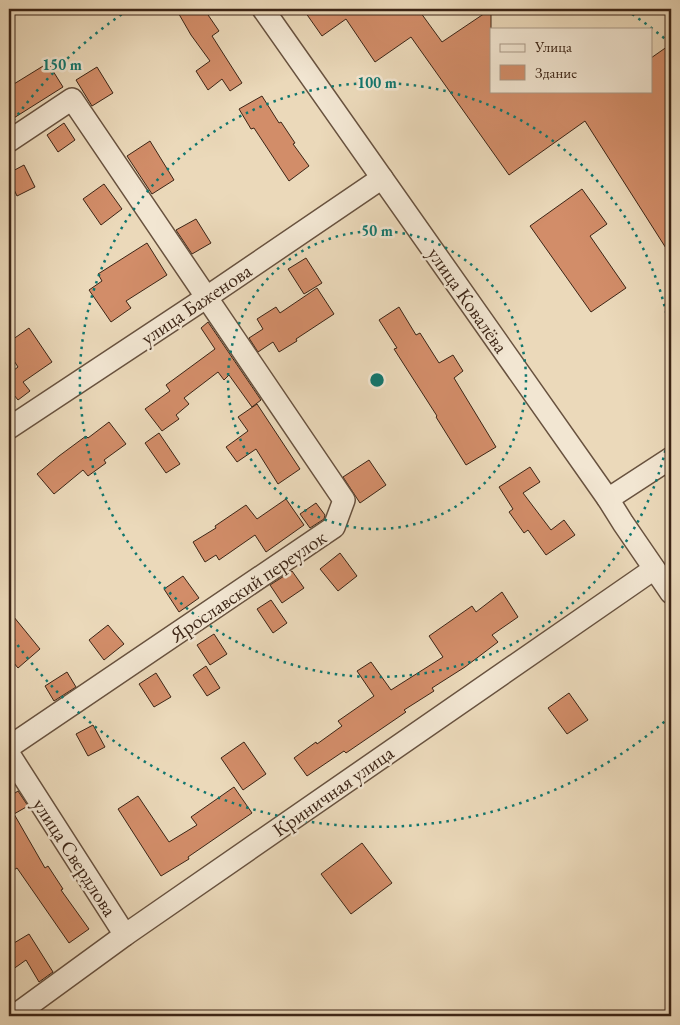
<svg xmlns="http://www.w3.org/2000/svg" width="680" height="1025" viewBox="0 0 680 1025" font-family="'EB Garamond',serif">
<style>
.building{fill:#d28d69;stroke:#3c2516}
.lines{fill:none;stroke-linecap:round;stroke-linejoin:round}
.street-casing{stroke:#68523f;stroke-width:24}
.street{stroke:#f2e6d2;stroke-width:21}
.ring{fill:none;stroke:#0f766e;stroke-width:2.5;stroke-dasharray:2.5 5}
.labels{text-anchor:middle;stroke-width:5;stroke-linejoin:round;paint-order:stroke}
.street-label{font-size:20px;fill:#3c2516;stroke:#f2e6d2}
.centre{fill:#0f766e;stroke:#f2e6d2;stroke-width:2.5}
.ring-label{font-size:15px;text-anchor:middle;font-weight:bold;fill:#0f766e;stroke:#f2e6d2;stroke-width:5;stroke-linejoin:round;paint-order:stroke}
</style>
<rect width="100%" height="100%" fill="#ebd9ba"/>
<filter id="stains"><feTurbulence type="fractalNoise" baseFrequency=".004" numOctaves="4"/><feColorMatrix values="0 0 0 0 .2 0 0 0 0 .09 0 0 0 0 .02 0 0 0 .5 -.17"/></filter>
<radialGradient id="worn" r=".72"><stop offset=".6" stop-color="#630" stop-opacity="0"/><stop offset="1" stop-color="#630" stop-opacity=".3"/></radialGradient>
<g class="building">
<polygon points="176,9 204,9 219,31 212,36 242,83 230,91 222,79 208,90 196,71 210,61 191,35"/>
<polygon points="303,9 418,9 442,42 491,9 491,91 651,91 651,58 671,44 671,256 585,121 509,175 411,37 375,62 346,19 322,36"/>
<polygon points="48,63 63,87 9,121 9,87"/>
<polygon points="97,67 113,93 92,106 76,80"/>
<polygon points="262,96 279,123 281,122 295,143 293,144 309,166 289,181 254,128 251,129 239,109"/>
<polygon points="64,123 75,140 58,152 47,135"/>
<polygon points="150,141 174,180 152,194 127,156"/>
<polygon points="24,165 35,187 17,196 9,179 9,173"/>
<polygon points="104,184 122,209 101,225 83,199"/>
<polygon points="582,189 607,224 590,236 626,288 591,312 530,226"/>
<polygon points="196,219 211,243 192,254 176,230"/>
<polygon points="147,243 167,275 126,301 131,308 111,322 89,290 102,281 98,274"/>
<polygon points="306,258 322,283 304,294 288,269"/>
<polygon points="317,288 334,314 296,339 297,341 279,352 273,342 258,352 249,338 263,329 257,319 276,307 280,313"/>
<polygon points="399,307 416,335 420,333 439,363 453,355 463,371 454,378 496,447 466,465 436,417 437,416 394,349 397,348 379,320"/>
<polygon points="208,322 261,400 252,407 229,375 224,380 218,372 184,398 189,404 176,415 179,419 162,431 145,409 170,391 166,385 215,349 201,328"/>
<polygon points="29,328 52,362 23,382 30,391 18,400 10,390 9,391 9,364 14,370 18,367 9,353 9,342"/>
<polygon points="257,404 300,469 278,484 256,449 237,462 226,447 248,431 238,417"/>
<polygon points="109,422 126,444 104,460 106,463 88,476 83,470 54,494 37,474 59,456 86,436 88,438"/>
<polygon points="159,433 180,464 166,473 145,443"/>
<polygon points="369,460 386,485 360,503 343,477"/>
<polygon points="530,467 540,482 523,493 551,530 564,520 575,535 546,555 528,530 524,533 509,512 513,509 499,487"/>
<polygon points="286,499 304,525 266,552 255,535 219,560 216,555 205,562 193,542 216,528 215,526 246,505 257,519"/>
<polygon points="316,503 325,515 324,519 310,528 300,514"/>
<polygon points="340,553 357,576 338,591 320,569"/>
<polygon points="292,571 304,588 282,603 270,585"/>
<polygon points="183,576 199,598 179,612 164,589"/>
<polygon points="502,592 518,617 492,635 498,642 465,667 432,688 434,691 404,710 406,712 346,753 344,751 307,776 294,758 316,742 317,744 342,726 338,721 374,696 357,671 371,662 391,690 443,657 429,636 472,606 476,612"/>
<polygon points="271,600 287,623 273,633 257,609"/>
<polygon points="9,611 40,649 18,668 9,657"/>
<polygon points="108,625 124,644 104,660 89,640"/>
<polygon points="214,634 227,654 210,665 197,645"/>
<polygon points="206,666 220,688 207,696 193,675"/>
<polygon points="67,672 76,687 54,701 45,686"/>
<polygon points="156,673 171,697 154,707 139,684"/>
<polygon points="569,693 588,720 567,734 548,708"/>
<polygon points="93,725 105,747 88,756 76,734"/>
<polygon points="244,742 266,774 243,790 221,758"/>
<polygon points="234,787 252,813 188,857 189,859 161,876 118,809 138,796 169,842 197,825 191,817"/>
<polygon points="18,791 28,806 14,814 45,868 48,866 63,889 61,890 89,929 69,943 17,868 9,873 9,797"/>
<polygon points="362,843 392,883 351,914 321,874"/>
<polygon points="29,934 53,972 39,982 26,960 9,972 9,946"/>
</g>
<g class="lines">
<defs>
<g id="street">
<polyline points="263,9 608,499 623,523 671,593"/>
<polyline points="9,141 72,99 344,500 334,527 9,747"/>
<polyline points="9,428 207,297 382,178"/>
<polyline points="608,499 671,458"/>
<polyline points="9,754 125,935"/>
<polyline points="14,1016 125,935 654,569"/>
</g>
</defs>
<use href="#street" class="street-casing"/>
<use href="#street" class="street"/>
</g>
<g class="ring">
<circle cx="377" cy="380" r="149"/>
<path d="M671 421A297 297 0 1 1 671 339"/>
<path d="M670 717A446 446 0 0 1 9 633M9 127A446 446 0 0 1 128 10M626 10A446 446 0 0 1 670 43"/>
</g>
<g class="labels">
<g class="street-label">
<text transform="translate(468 300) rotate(55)" y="7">улица Ковалёва</text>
<text transform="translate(196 304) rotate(-34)" y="7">улица Баженова</text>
<text transform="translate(248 586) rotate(-34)" y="7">Ярославский переулок</text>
<text transform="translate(333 791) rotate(-35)" y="7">Криничная улица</text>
<text transform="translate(75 857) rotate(57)" y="7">улица Свердлова</text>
</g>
</g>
<circle cx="377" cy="380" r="8" class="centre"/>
<g class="ring-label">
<text x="62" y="70">150 m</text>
<text x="377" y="88">100 m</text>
<text x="377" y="236">50 m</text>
</g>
<rect width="680" height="1025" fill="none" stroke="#ebd9ba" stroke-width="30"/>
<rect x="10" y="10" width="660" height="1005" fill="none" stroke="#3c2516" stroke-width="2.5"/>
<rect x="15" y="15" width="650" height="995" fill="none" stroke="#3c2516"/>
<rect x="490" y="28" width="162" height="65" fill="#f2e6d2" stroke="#a99987"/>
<rect x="500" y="44" width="25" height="8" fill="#f2e6d2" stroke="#a99987"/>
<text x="535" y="52" font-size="15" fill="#3c2516">Улица</text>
<rect x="500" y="65" width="25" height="15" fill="#d28d69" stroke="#a99987"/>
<text x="535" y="78" font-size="15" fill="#3c2516">Здание</text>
<rect width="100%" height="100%" filter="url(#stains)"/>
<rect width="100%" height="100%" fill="url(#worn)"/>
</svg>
